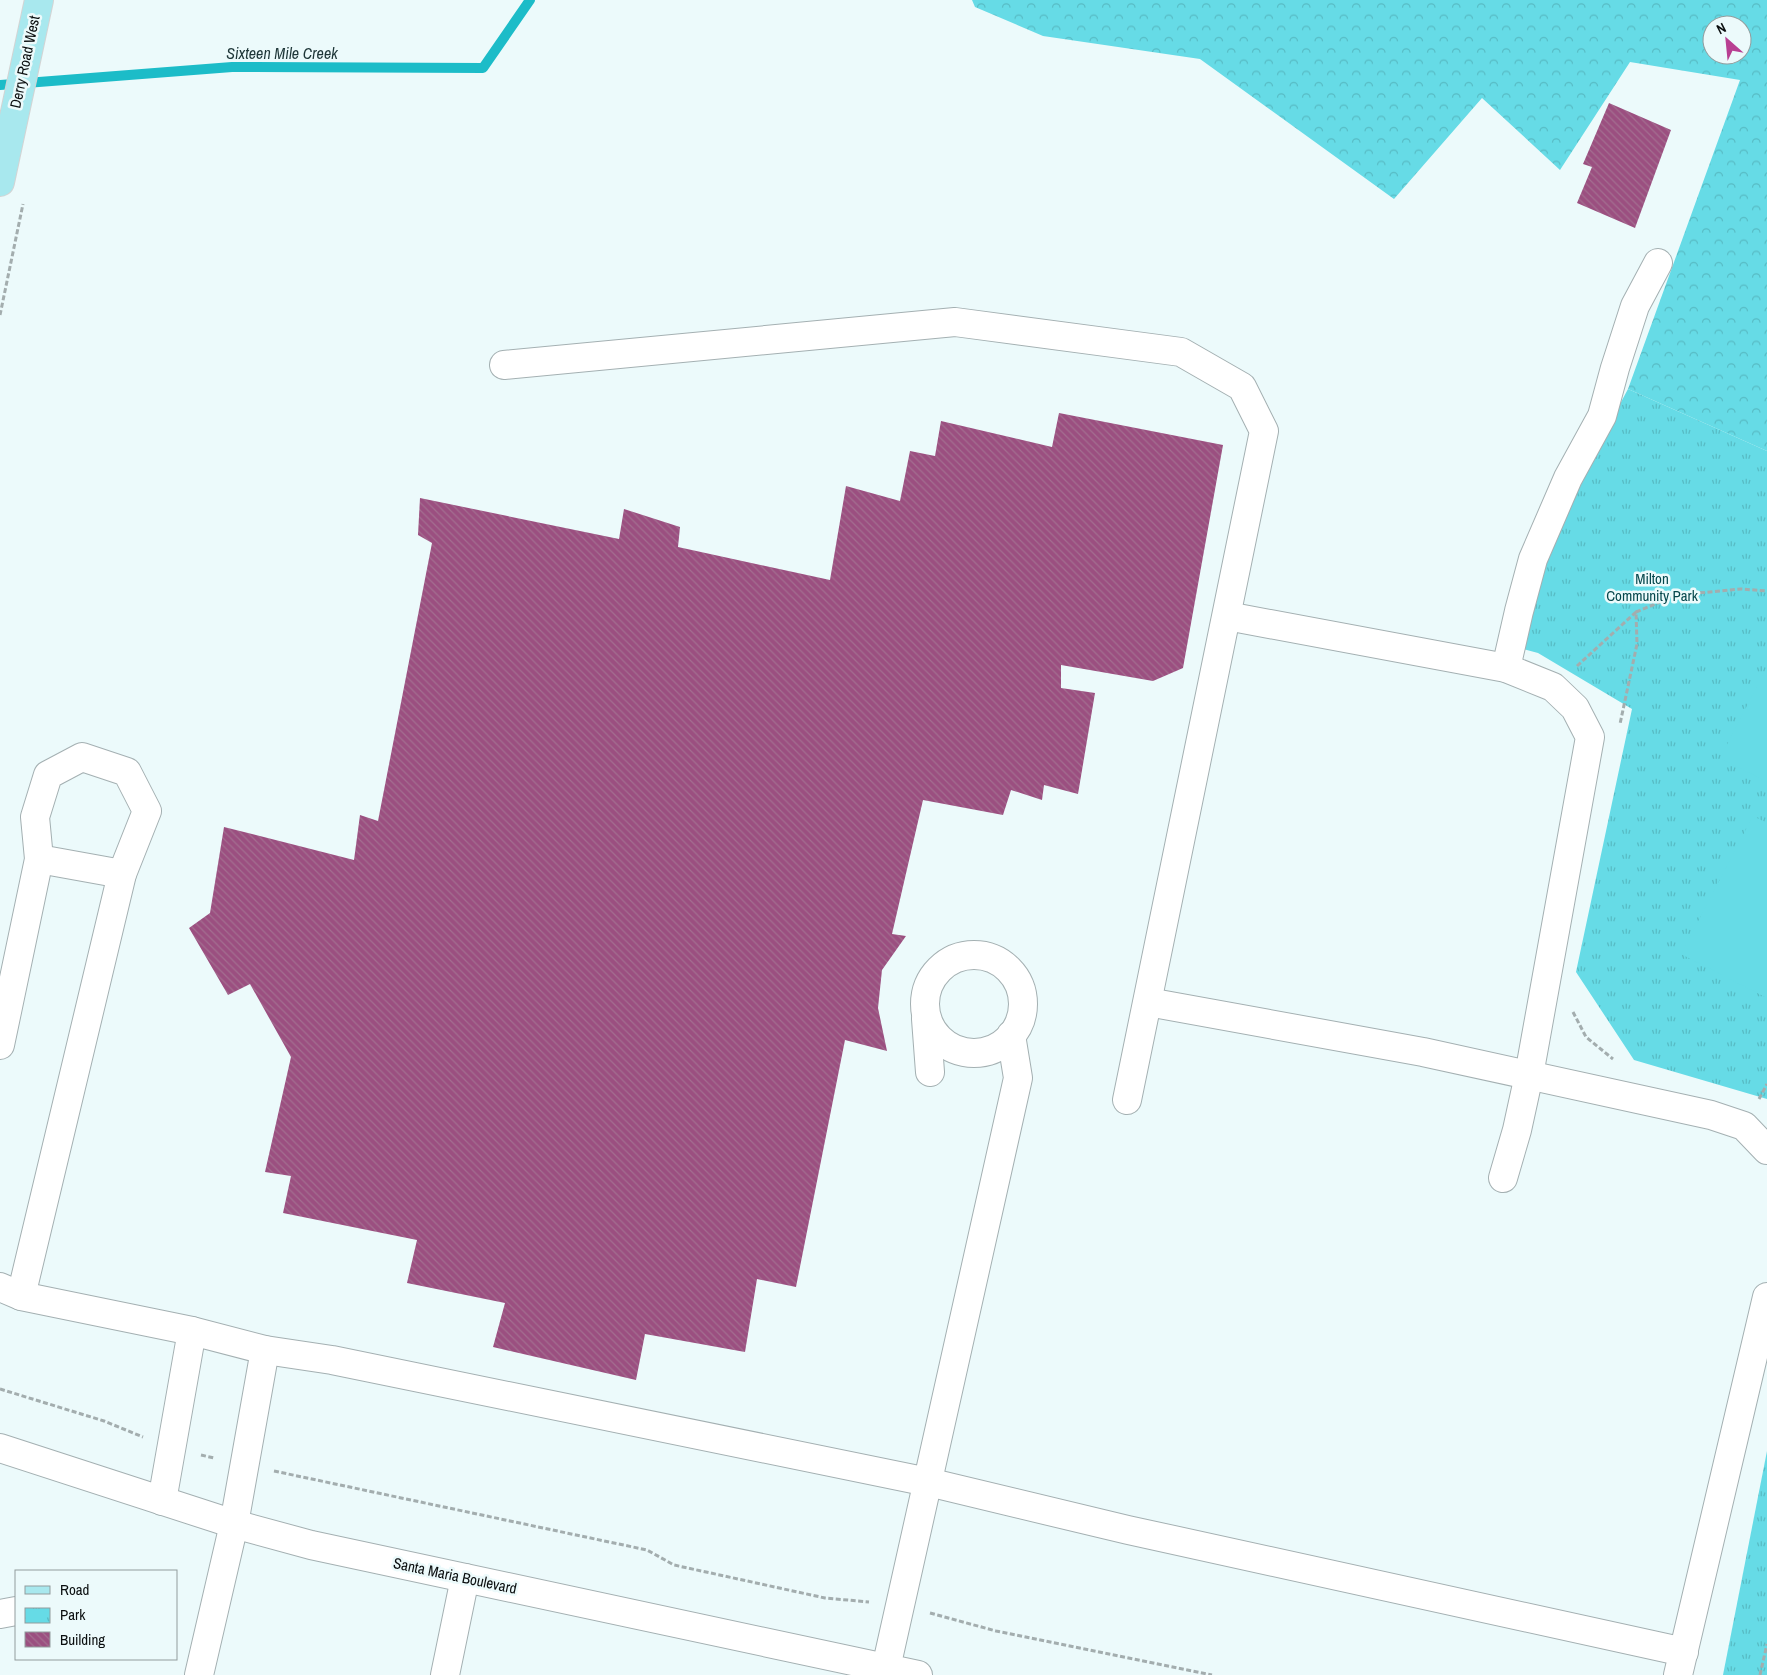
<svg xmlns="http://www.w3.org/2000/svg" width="1767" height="1675" viewBox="0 0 1767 1675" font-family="'Archivo Narrow',sans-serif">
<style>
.forest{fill:url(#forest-crowns);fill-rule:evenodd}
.park{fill:url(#park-tufts)}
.garden{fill:#66dbe6}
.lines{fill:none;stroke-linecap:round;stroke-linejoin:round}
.stream{stroke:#1cbcc8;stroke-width:10}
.building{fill:url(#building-back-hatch)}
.minor-casing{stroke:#a4b0b2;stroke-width:30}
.major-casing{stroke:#d3d4d4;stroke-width:30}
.path{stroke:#a3adae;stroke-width:3;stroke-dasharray:5 2.5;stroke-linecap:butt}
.minor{stroke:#fff;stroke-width:28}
.major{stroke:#a8e8ee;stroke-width:28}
.labels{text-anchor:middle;stroke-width:5;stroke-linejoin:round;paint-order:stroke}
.street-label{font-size:15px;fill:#0a0e0f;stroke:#ecfafb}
.park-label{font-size:15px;fill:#05474c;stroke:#ecfafb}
.water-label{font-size:16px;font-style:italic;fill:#1e3638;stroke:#ecfafb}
</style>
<defs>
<pattern id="forest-crowns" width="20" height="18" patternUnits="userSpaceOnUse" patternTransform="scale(1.25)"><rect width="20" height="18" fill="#66dbe6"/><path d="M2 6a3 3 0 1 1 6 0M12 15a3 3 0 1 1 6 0" fill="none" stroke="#57bbc4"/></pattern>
<pattern id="park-tufts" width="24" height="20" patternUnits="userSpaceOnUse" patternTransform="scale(1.25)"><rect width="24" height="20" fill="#66dbe6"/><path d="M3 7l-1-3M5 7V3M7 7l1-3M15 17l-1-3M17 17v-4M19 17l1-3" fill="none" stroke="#57bbc4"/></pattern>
<pattern id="building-back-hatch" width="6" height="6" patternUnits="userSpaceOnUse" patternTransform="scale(1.25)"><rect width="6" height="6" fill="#9b4f80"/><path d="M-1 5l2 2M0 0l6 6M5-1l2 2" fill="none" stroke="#a36e90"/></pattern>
</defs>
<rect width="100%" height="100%" fill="#ecfafb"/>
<path class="forest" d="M972,0H1767V451L1628,389L1740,80L1630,62L1560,170L1482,98L1394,199L1200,59L1043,36L975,7ZM1712,25H1742V55H1712Z"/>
<g class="park">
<polygon points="1628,389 1767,451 1767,1099 1634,1060 1576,972 1632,709 1538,653 1511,646 1536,561"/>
<polygon points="1767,1451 1767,1675 1723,1675"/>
</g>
<g class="garden">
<polygon points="1767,667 1767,782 1720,758"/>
<polygon points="1753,816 1767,823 1767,998 1681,954"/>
</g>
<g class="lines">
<polyline class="stream" points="0,85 232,67 483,68 530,0"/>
</g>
<g class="building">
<polygon points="1609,103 1671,130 1635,228 1577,203 1592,167 1583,164"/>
<polygon points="1059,413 1223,445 1183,668 1153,681 1061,665 1061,688 1095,693 1078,794 1044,785 1042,800 1011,790 1003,815 923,800 892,934 906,936 882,970 878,1008 887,1051 845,1040 796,1287 757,1279 745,1352 645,1334 636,1380 493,1347 505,1303 407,1283 417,1240 283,1213 291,1176 265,1172 291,1057 250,984 228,995 189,928 210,913 224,827 354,860 360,815 378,821 432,543 418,535 420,498 619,539 624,509 680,527 678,547 830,580 846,486 900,501 910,451 935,456 941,421 1052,447"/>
</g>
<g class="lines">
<defs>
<g id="minor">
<polyline points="504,365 955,322 1181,352 1242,387 1264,431 1127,1100"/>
<polyline points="1227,616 1506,668 1553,687 1575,708 1590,737 1529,1075 1517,1130 1503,1178"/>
<polyline points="1506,668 1519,611 1533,559 1568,478 1602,416 1615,368 1635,306 1658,263"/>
<polyline points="39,859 122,874"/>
<circle cx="974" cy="1004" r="49"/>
<polyline points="1148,1002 1423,1052 1711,1115 1744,1126 1767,1150"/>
<polyline points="926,1019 930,1072"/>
<polyline points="0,1045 39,859 35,817 48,775 82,757 127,772 147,811 122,874 21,1296"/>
<polyline points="0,1287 21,1296 192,1331 265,1350 332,1360 928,1482 1128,1530 1684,1652"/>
<polyline points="0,1448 234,1524 311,1545 918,1675"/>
<polyline points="162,1501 192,1331"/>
<polyline points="0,1614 16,1611"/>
<polyline points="886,1668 1018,1078 1011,1035"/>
<polyline points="199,1675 234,1524 265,1350"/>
<polyline points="445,1675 465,1578"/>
<polyline points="1678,1675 1767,1297"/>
</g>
<polyline id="major" points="0,182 39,0"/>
</defs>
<use href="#minor" class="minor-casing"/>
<use href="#major" class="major-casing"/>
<g class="path">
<polyline points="0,315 23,204"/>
<polyline points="1636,612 1677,595 1741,589 1767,591"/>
<polyline points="1577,666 1636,612 1637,644 1620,724"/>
<polyline points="1573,1012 1586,1037 1613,1059"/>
<polyline points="1759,1099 1767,1084"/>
<polyline points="0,1389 104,1421 143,1437"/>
<polyline points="201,1455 214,1458"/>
<polyline points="274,1471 647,1550 674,1565 825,1598 869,1602"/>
<polyline points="930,1613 996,1631 1212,1675"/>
<polyline points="1760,1675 1767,1644"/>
</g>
<use href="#minor" class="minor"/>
<use href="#major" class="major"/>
</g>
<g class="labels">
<g class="street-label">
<text transform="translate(25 62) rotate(-78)" y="5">Derry Road West</text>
<text transform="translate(455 1576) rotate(12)" y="5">Santa Maria Boulevard</text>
</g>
<g class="park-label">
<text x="1652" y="584">Milton<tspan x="1652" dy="17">Community Park</tspan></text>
</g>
<g class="water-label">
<text x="282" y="59">Sixteen Mile Creek</text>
</g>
</g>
<rect x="15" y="1570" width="162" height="90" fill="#ecfafb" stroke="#929c9d"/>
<rect x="25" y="1586" width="25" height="8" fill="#a8e8ee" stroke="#929c9d"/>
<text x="60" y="1595" font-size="15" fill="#0a0e0f">Road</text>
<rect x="25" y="1608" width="25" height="15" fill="url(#park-tufts)" stroke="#929c9d"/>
<text x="60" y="1620" font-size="15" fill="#0a0e0f">Park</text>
<rect x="25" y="1632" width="25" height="15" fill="url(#building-back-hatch)" stroke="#929c9d"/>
<text x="60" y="1645" font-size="15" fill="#0a0e0f">Building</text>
<g transform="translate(1727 40) rotate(333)"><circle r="24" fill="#ecfafb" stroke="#929c9d"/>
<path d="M0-4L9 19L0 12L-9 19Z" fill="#b83f92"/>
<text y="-8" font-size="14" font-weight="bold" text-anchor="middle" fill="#0a0e0f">N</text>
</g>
</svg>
